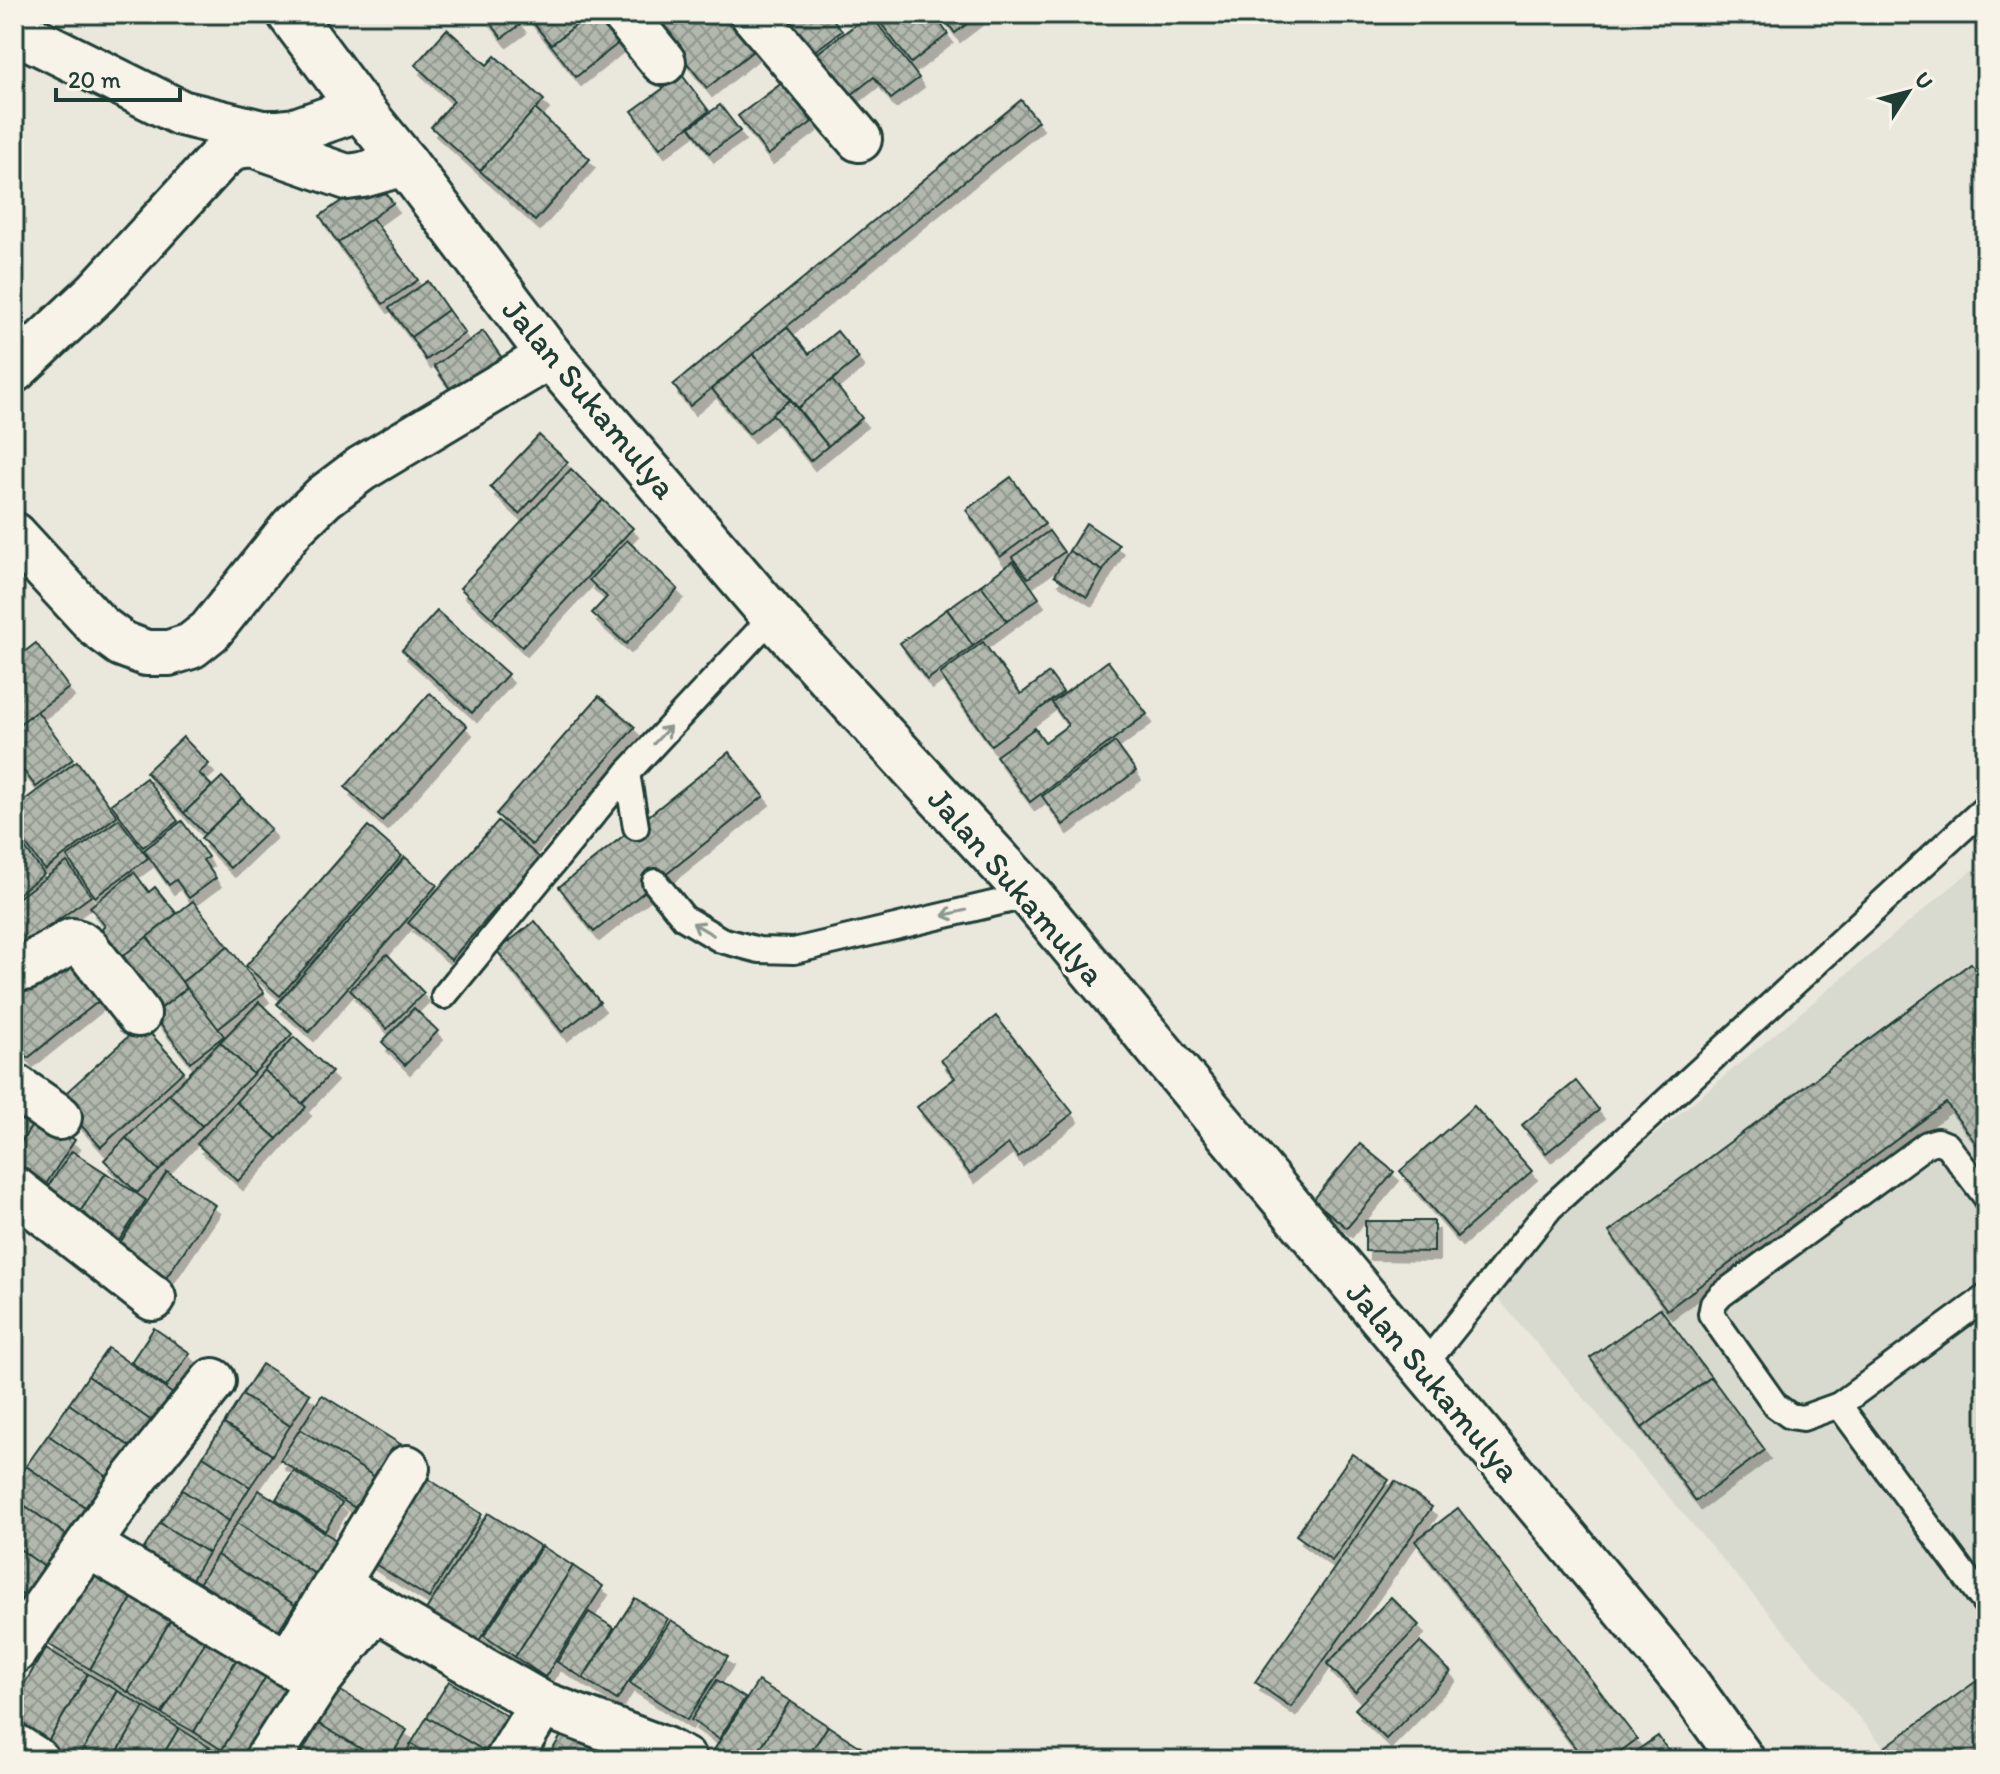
<svg xmlns="http://www.w3.org/2000/svg" width="2000" height="1774" viewBox="0 0 2000 1774" font-family="Itim,sans-serif">
<style>
.built{fill:#d9dacf}
.building{fill:url(#building-cross-hatch);stroke:#1f3d34;stroke-width:2;filter:url(#shadow)}
.lines{fill:none;stroke-linecap:round;stroke-linejoin:round}
.service-casing{stroke:#1f3d34;stroke-width:30}
.minor-casing{stroke:#1f3d34;stroke-width:50}
.primary-casing{stroke:#1f3d34;stroke-width:50}
.service{stroke:#f7f3e8;stroke-width:24}
.minor{stroke:#f7f3e8;stroke-width:44}
.primary{stroke:#f7f3e8;stroke-width:44}
.oneway{stroke:#8b988e}
.labels{text-anchor:middle;stroke-width:7;stroke-linejoin:round;paint-order:stroke}
.street-label{font-size:34px;fill:#1f3d34;stroke:#f7f3e8}
</style>
<defs>
<pattern id="building-cross-hatch" width="8" height="8" patternUnits="userSpaceOnUse" patternTransform="scale(2)"><rect width="8" height="8" fill="#b2b8ae"/><path d="M0 0l8 8M0 8l8-8" fill="none" stroke="#90978e"/></pattern>
<filter id="shadow"><feDropShadow dx="5" dy="9" stdDeviation="0" flood-color="#0004"/></filter>
</defs>
<rect width="100%" height="100%" fill="#eae8dd"/>
<filter id="ink" filterUnits="userSpaceOnUse"><feTurbulence type="fractalNoise" baseFrequency=".0125" numOctaves="2"/><feDisplacementMap in="SourceGraphic" scale="16" xChannelSelector="R" yChannelSelector="G"/><feConvolveMatrix kernelMatrix="1 2 1 2 8 2 1 2 1" color-interpolation-filters="sRGB"/></filter>
<g filter="url(#ink)">
<polygon class="built" points="1986,858 1986,1760 1891,1755 1481,1279"/>
<g class="building">
<polygon points="484,14 513,14 521,24 502,38"/>
<polygon points="526,14 590,14 551,45"/>
<polygon points="590,14 615,14 631,33 576,77 551,45"/>
<polygon points="648,14 733,14 759,46 707,88"/>
<polygon points="769,14 829,14 842,31 804,59"/>
<polygon points="870,14 919,78 891,99 874,77 840,104 807,61"/>
<polygon points="874,14 933,14 948,34 911,63"/>
<polygon points="941,14 980,14 955,33"/>
<polygon points="447,29 487,65 495,56 544,100 480,171 431,127 454,101 415,65"/>
<polygon points="682,75 709,111 660,148 632,111"/>
<polygon points="782,83 812,122 768,155 738,116"/>
<polygon points="1021,100 1038,121 690,406 673,385"/>
<polygon points="720,105 740,131 709,153 690,127"/>
<polygon points="535,109 590,159 535,221 480,171"/>
<polygon points="375,177 393,203 338,243 320,216"/>
<polygon points="372,218 418,280 383,304 338,243"/>
<polygon points="428,281 448,310 411,337 389,308"/>
<polygon points="448,310 465,333 426,360 411,337"/>
<polygon points="787,327 809,354 837,331 859,358 798,408 753,354"/>
<polygon points="483,331 502,358 453,393 434,366"/>
<polygon points="753,354 790,400 749,434 712,389"/>
<polygon points="832,380 862,418 828,446 798,408"/>
<polygon points="790,400 828,446 810,461 772,414"/>
<polygon points="539,435 568,462 519,514 490,487"/>
<polygon points="571,469 603,500 492,618 460,588"/>
<polygon points="1011,477 1045,524 1000,557 966,510"/>
<polygon points="603,500 633,528 522,647 492,618"/>
<polygon points="1086,523 1119,545 1103,571 1069,551"/>
<polygon points="1049,531 1064,552 1028,578 1012,557"/>
<polygon points="627,540 678,589 626,644 592,613 607,597 589,580"/>
<polygon points="1069,551 1103,571 1087,597 1054,576"/>
<polygon points="1013,561 1039,598 1007,621 981,585"/>
<polygon points="981,585 1007,621 973,646 947,609"/>
<polygon points="947,609 973,646 927,680 900,643"/>
<polygon points="437,611 508,674 472,713 402,650"/>
<polygon points="983,642 1021,694 1049,673 1063,692 991,745 940,674"/>
<polygon points="36,643 69,688 14,728 14,660"/>
<polygon points="1108,661 1147,714 1030,802 996,756 1035,728 1045,742 1068,725 1052,703"/>
<polygon points="430,693 467,726 382,821 345,787"/>
<polygon points="599,696 635,727 532,845 496,814"/>
<polygon points="37,711 73,759 36,787 14,758 14,728"/>
<polygon points="183,737 209,764 199,773 212,786 184,813 146,772"/>
<polygon points="1115,742 1136,771 1063,825 1042,796"/>
<polygon points="729,752 764,796 594,932 559,887"/>
<polygon points="77,761 117,816 45,870 14,828 14,808"/>
<polygon points="222,777 242,798 205,834 184,813"/>
<polygon points="146,778 178,821 143,847 111,804"/>
<polygon points="242,798 271,829 230,868 201,838"/>
<polygon points="119,819 148,858 95,897 67,857"/>
<polygon points="182,821 208,857 203,860 216,878 189,898 176,880 169,885 144,850"/>
<polygon points="498,821 540,858 451,960 408,923"/>
<polygon points="368,826 402,856 280,996 246,966"/>
<polygon points="14,833 44,874 14,897"/>
<polygon points="405,857 437,885 309,1032 277,1004"/>
<polygon points="67,862 91,896 21,947 14,938 14,901"/>
<polygon points="134,872 149,892 155,887 177,914 122,957 101,930 105,926 90,907"/>
<polygon points="193,901 228,946 182,982 147,937"/>
<polygon points="535,921 600,1002 562,1032 497,951"/>
<polygon points="147,937 187,988 153,1015 113,964"/>
<polygon points="228,946 264,993 218,1029 182,982"/>
<polygon points="387,954 424,993 387,1029 350,990"/>
<polygon points="72,955 105,996 28,1058 14,1041 14,1001"/>
<polygon points="1971,963 1986,982 1986,1157 1946,1103 1667,1310 1609,1232"/>
<polygon points="187,988 224,1036 190,1062 153,1015"/>
<polygon points="259,1002 292,1034 253,1074 220,1042"/>
<polygon points="414,1008 438,1031 405,1065 382,1042"/>
<polygon points="996,1016 1073,1113 1018,1157 1008,1144 970,1174 917,1107 955,1078 941,1060"/>
<polygon points="142,1024 184,1071 101,1147 58,1100"/>
<polygon points="294,1037 332,1072 302,1104 264,1070"/>
<polygon points="220,1042 253,1074 202,1126 169,1094"/>
<polygon points="264,1070 306,1107 277,1139 236,1102"/>
<polygon points="1576,1081 1599,1110 1546,1153 1522,1125"/>
<polygon points="169,1094 202,1126 159,1171 126,1138"/>
<polygon points="14,1098 39,1115 14,1153"/>
<polygon points="236,1102 277,1139 238,1181 197,1144"/>
<polygon points="1474,1106 1532,1171 1457,1237 1400,1171"/>
<polygon points="39,1115 75,1140 36,1199 14,1184 14,1153"/>
<polygon points="126,1138 159,1171 137,1193 104,1160"/>
<polygon points="1360,1144 1394,1172 1347,1228 1313,1200"/>
<polygon points="72,1151 106,1173 72,1224 38,1201"/>
<polygon points="167,1172 215,1205 162,1284 114,1252"/>
<polygon points="106,1173 146,1200 112,1251 72,1224"/>
<polygon points="1365,1221 1434,1221 1434,1252 1365,1251"/>
<polygon points="1660,1308 1711,1377 1642,1428 1590,1358"/>
<polygon points="154,1328 190,1353 166,1387 131,1362"/>
<polygon points="108,1348 180,1399 160,1427 88,1376"/>
<polygon points="262,1364 310,1394 290,1426 242,1395"/>
<polygon points="88,1376 160,1427 142,1455 69,1404"/>
<polygon points="1711,1377 1765,1450 1696,1501 1642,1428"/>
<polygon points="242,1395 290,1426 272,1455 224,1424"/>
<polygon points="322,1395 405,1447 383,1482 300,1429"/>
<polygon points="69,1404 142,1455 120,1486 48,1435"/>
<polygon points="224,1424 272,1455 250,1487 203,1456"/>
<polygon points="300,1429 383,1482 363,1513 280,1460"/>
<polygon points="48,1435 120,1486 98,1516 26,1466"/>
<polygon points="1352,1454 1389,1480 1332,1561 1296,1535"/>
<polygon points="203,1456 250,1487 229,1521 182,1490"/>
<polygon points="26,1466 98,1516 79,1544 14,1498 14,1484"/>
<polygon points="294,1471 342,1503 325,1531 276,1499"/>
<polygon points="421,1474 482,1514 429,1598 367,1559"/>
<polygon points="1395,1481 1432,1507 1291,1707 1255,1682"/>
<polygon points="182,1490 229,1521 208,1553 160,1523"/>
<polygon points="259,1490 336,1540 315,1574 237,1523"/>
<polygon points="14,1498 79,1544 57,1576 14,1545"/>
<polygon points="1458,1508 1637,1739 1609,1760 1585,1760 1415,1541"/>
<polygon points="488,1513 540,1546 473,1650 422,1616"/>
<polygon points="160,1523 208,1553 186,1589 138,1558"/>
<polygon points="237,1523 315,1574 295,1605 217,1555"/>
<polygon points="14,1545 57,1576 36,1605 14,1589"/>
<polygon points="542,1546 573,1566 515,1657 484,1636"/>
<polygon points="217,1555 295,1605 270,1643 193,1593"/>
<polygon points="95,1565 137,1590 90,1669 48,1644"/>
<polygon points="573,1566 603,1586 545,1677 515,1657"/>
<polygon points="14,1589 36,1605 14,1630"/>
<polygon points="137,1590 175,1613 128,1692 90,1669"/>
<polygon points="1391,1597 1419,1625 1355,1692 1327,1664"/>
<polygon points="635,1598 668,1619 617,1700 583,1678"/>
<polygon points="589,1612 614,1628 583,1678 557,1662"/>
<polygon points="175,1613 210,1634 162,1714 128,1692"/>
<polygon points="671,1620 728,1657 687,1720 630,1683"/>
<polygon points="210,1634 241,1652 194,1732 162,1714"/>
<polygon points="1420,1642 1451,1672 1386,1739 1355,1709"/>
<polygon points="46,1648 88,1674 46,1745 14,1725 14,1701"/>
<polygon points="241,1652 270,1670 222,1750 194,1732"/>
<polygon points="270,1670 300,1688 258,1760 240,1760 222,1750"/>
<polygon points="88,1674 118,1691 77,1760 71,1760 46,1745"/>
<polygon points="1982,1677 1986,1682 1986,1760 1867,1760"/>
<polygon points="717,1680 745,1698 719,1739 691,1720"/>
<polygon points="449,1681 517,1722 496,1758 427,1717"/>
<polygon points="758,1681 790,1701 753,1760 715,1760 710,1756"/>
<polygon points="339,1690 407,1730 389,1760 380,1760 319,1724"/>
<polygon points="118,1691 144,1707 113,1760 77,1760"/>
<polygon points="790,1701 828,1726 806,1760 753,1760"/>
<polygon points="144,1707 179,1728 160,1760 113,1760"/>
<polygon points="427,1717 496,1758 495,1760 437,1760 411,1744"/>
<polygon points="319,1724 380,1760 304,1760 299,1757"/>
<polygon points="828,1726 881,1760 806,1760"/>
<polygon points="179,1728 209,1747 201,1760 160,1760"/>
<polygon points="566,1728 616,1760 546,1760"/>
<polygon points="1658,1736 1675,1760 1623,1760"/>
<polygon points="411,1744 437,1760 402,1760"/>
<polygon points="209,1747 232,1760 201,1760"/>
</g>
<g class="lines">
<defs>
<g id="service">
<polyline points="636,827 627,773 773,616"/>
<polyline points="655,882 684,918 721,940 759,950 794,951 1030,895"/>
<polyline points="444,996 627,773"/>
<polyline points="1986,1197 1947,1145 1937,1141 1927,1144 1721,1295 1713,1304 1711,1314 1776,1406 1790,1416 1803,1418 1839,1405 1986,1297"/>
<polyline points="1423,1367 1550,1208 1986,807"/>
<polyline points="1839,1405 1986,1604"/>
</g>
<g id="minor">
<polyline points="624,14 663,62"/>
<polyline points="753,14 859,139"/>
<polyline points="14,30 181,113 262,133 278,133 295,131 360,108"/>
<path d="M14,370L97,292L219,159C233,147 237,144 255,145L347,177L362,175L405,163"/>
<polyline points="14,535 98,626 122,644 146,653 169,653 191,646 210,631 293,527 324,497 361,469 550,356"/>
<polyline points="14,965 25,968 72,941 79,943 87,949 138,1014"/>
<polyline points="14,1086 59,1117"/>
<polyline points="14,1189 153,1298"/>
<polyline points="88,1545 318,1681"/>
<polyline points="336,1585 542,1704 665,1750 684,1760"/>
<polyline points="14,1651 132,1482 213,1381"/>
<polyline points="288,1664 407,1468"/>
<polyline points="14,1746 36,1760"/>
<polyline points="267,1760 318,1681 375,1608"/>
<polyline points="508,1760 542,1704"/>
</g>
<polyline id="primary" points="290,14 360,108 405,163 550,356 773,616 1030,895 1685,1681 1742,1760"/>
</defs>
<use href="#service" class="service-casing"/>
<use href="#minor" class="minor-casing"/>
<use href="#primary" class="primary-casing"/>
<use href="#service" class="service"/>
<use href="#minor" class="minor"/>
<use href="#primary" class="primary"/>
</g>
<defs><path id="oneway-shaft" d="M-6 0H5M1.5-3L5.5 0L1.5 3" fill="none" stroke-width="1.6" stroke-linecap="round" stroke-linejoin="round" transform="scale(2)"/></defs>
<g class="oneway">
<use href="#oneway-shaft" transform="translate(662 735) rotate(-47)"/>
<use href="#oneway-shaft" transform="translate(954 913) rotate(167)"/>
<use href="#oneway-shaft" transform="translate(703 929) rotate(-149)"/>
</g>
</g>
<g class="labels">
<g class="street-label">
<text transform="translate(590 398) rotate(50)" y="12">Jalan Sukamulya</text>
<text transform="translate(1017 886) rotate(49)" y="12">Jalan Sukamulya</text>
<text transform="translate(1434 1381) rotate(50)" y="12">Jalan Sukamulya</text>
</g>
</g>
<rect width="2000" height="1774" fill="none" stroke="#f7f3e8" stroke-width="48"/>
<rect x="24" y="24" width="1952" height="1726" fill="none" stroke="#1f3d34" stroke-width="3" filter="url(#ink)"/>
<g transform="translate(1908 92) rotate(54)" stroke="#f7f3e8" stroke-width="6" paint-order="stroke">
<path d="M0-6L14 30L0 20L-14 30Z" fill="#1f3d34"/>
<text y="-12" font-size="22" font-weight="bold" text-anchor="middle" fill="#1f3d34">U</text>
</g>
<path d="M56 88v12h124v-12" fill="none" stroke="#1f3d34" stroke-width="4"/>
<text x="68" y="88" font-size="24" fill="#1f3d34" stroke="#f7f3e8" stroke-width="6" paint-order="stroke">20 m</text>
</svg>
